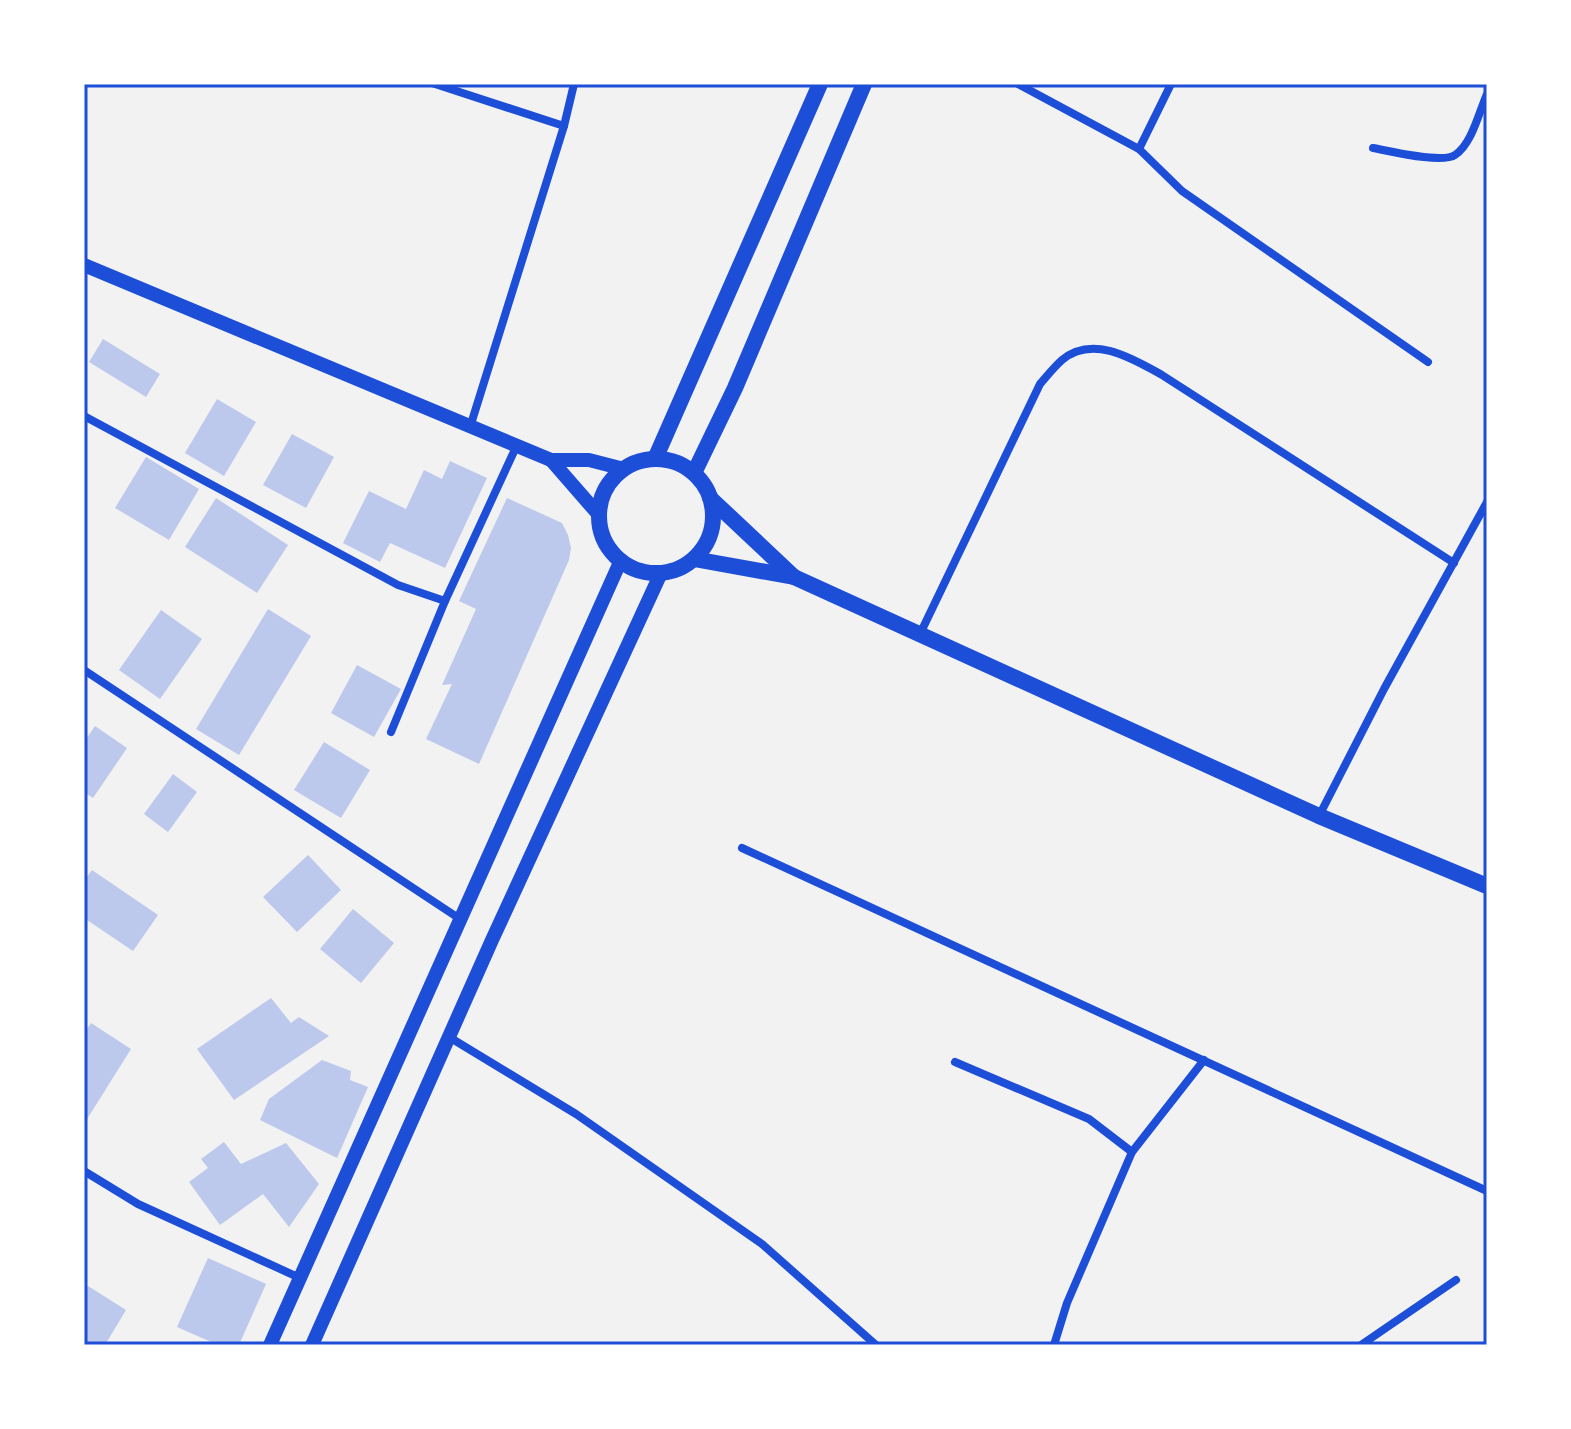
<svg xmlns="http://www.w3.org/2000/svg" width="1571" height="1429" viewBox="0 0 1571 1429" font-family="Ubuntu,sans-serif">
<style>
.building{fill:#bdc9ec}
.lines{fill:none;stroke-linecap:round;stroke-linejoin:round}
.minor{stroke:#1d4ed8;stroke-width:8}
.tertiary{stroke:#1d4ed8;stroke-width:14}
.secondary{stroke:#1d4ed8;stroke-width:16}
.neatline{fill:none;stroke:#1d4ed8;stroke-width:3}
</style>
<rect width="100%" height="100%" fill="#f2f2f2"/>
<g class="building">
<polygon points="103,339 160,374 146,397 89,362"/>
<polygon points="217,399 256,422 224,476 185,453"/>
<polygon points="292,434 334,457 306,508 263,485"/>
<polygon points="146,457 199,489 169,540 115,508"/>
<polygon points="450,461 487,478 445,568 390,543 380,562 343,543 369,491 406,509 424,470 442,479"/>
<polygon points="216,498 288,545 257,593 185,547"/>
<polygon points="507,498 562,523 568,535 571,548 569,560 479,764 426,739 452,684 442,685 476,609 459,601"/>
<polygon points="268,609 311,636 239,755 196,729"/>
<polygon points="161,610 202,639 160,699 119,670"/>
<polygon points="357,665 401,689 374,737 331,713"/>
<polygon points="95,726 127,748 93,798 84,792 84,742"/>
<polygon points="324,742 370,770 341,818 294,790"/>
<polygon points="173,774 197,792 168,832 144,814"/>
<polygon points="308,855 341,890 297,932 263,897"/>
<polygon points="92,870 158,915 133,951 84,918 84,881"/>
<polygon points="353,909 394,943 361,983 320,949"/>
<polygon points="271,998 291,1023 299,1017 329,1036 234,1100 197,1049"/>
<polygon points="91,1023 131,1049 84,1124 84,1034"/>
<polygon points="322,1060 351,1071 350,1080 368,1087 337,1158 260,1120 269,1099"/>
<polygon points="224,1142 241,1164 286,1143 319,1184 289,1227 263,1194 220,1225 189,1182 208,1168 201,1159"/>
<polygon points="208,1258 266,1284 239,1345 218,1345 177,1327"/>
<polygon points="88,1286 126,1310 105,1345 84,1345 84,1293"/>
</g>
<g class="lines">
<g class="minor">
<polyline points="435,84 564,126"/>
<polyline points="1018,84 1139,149 1182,191 1428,362"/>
<path d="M1373,148C1390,151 1442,164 1455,155C1472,144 1479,112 1487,94"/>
<polyline points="1139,149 1171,84"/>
<polyline points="84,416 398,585 445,601 391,732"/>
<polyline points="471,424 564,126 574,84"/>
<polyline points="445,601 517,445"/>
<path d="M920,634L1040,384C1047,376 1054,367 1062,360C1093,334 1133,359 1162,375L1454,563"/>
<polyline points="84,670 460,919"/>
<polyline points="1319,816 1384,689 1487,502"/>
<polyline points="742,848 1487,1191"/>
<polyline points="449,1037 576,1114 762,1244 876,1345"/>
<polyline points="955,1062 1089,1119 1132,1152"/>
<polyline points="84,1171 138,1204 300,1278"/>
<polyline points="1054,1345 1067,1303 1132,1152 1204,1060"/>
<polyline points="1361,1345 1456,1280"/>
</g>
<g class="tertiary">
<polyline points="84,265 551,460 599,515"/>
<polyline points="551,460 589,460 624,469"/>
<polyline points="270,1345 621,560"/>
<polyline points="312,1345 492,940 661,573"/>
</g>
<g class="secondary">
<polyline points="655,459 820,84"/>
<circle cx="656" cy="516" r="57"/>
<polyline points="694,473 735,388 864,84"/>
<polyline points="710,498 794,577"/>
<polyline points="694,559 794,577 1319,816 1487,886"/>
</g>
</g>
<rect width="1571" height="1429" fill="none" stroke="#ffffff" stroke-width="172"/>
<rect x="86" y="86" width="1399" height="1257" class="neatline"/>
</svg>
